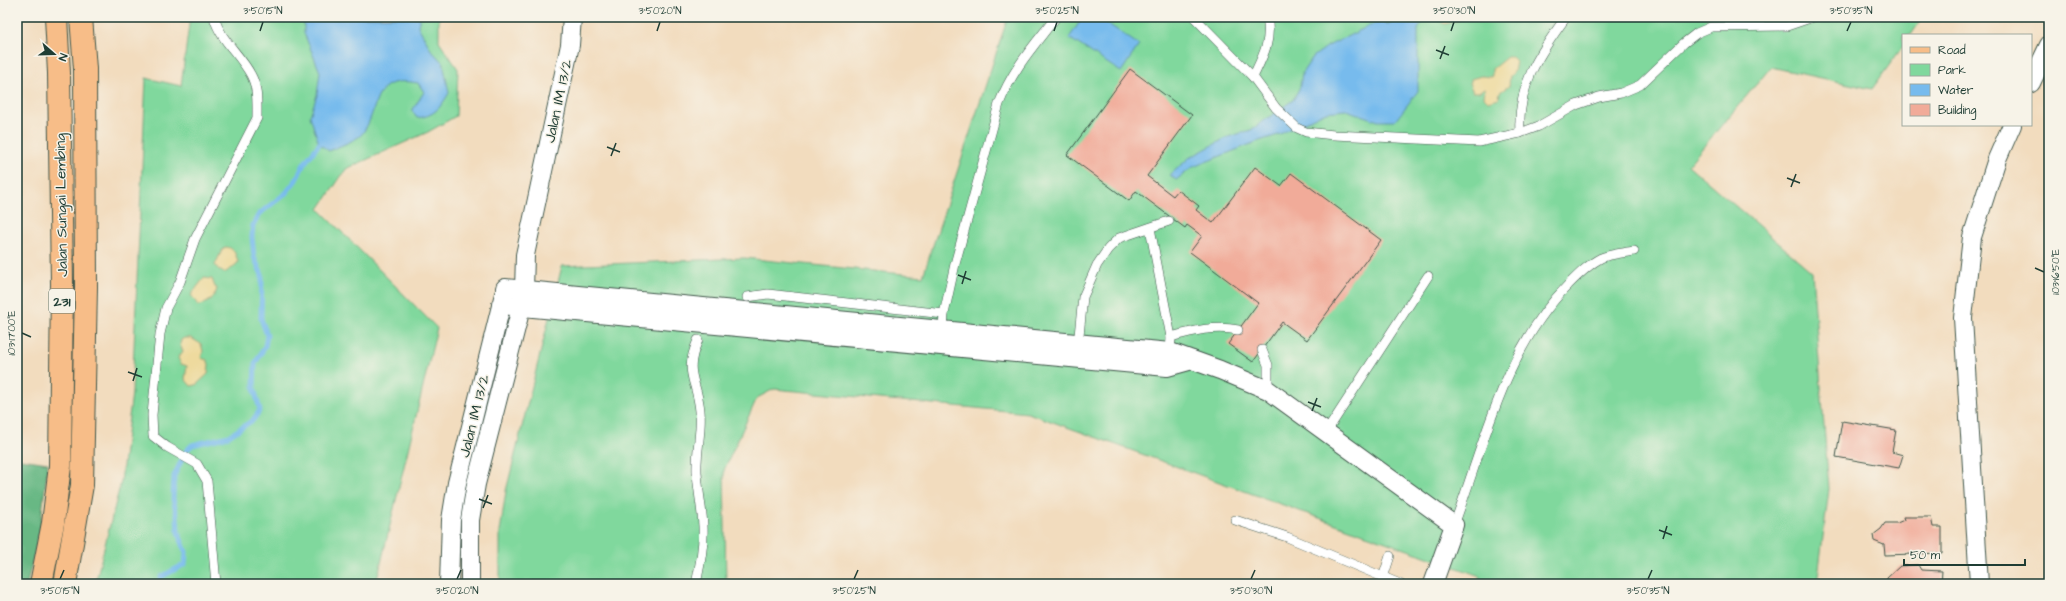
<svg xmlns="http://www.w3.org/2000/svg" width="2066" height="601" viewBox="0 0 2066 601" font-family="'Architects Daughter',sans-serif">
<style>
.green{fill:#80d89d;stroke:#508a68}
.forest{fill:#68b884;stroke:#447a5c}
.sand{fill:#eeda9e;stroke:#868c69}
.water{fill:#77bbed;stroke:#4b7c90}
.lines{fill:none;stroke-linecap:round;stroke-linejoin:round}
.stream{stroke:#77bbed;stroke-width:5}
.building{fill:#f1ab99}
.service-casing{stroke:#3f5549;stroke-width:10}
.minor-casing{stroke:#3f5549;stroke-width:20}
.primary-casing{stroke:#3f5549;stroke-width:24}
.service{stroke:#fff;stroke-width:9}
.minor{stroke:#fff;stroke-width:18}
.primary{stroke:#f7bd88;stroke-width:22}
.ticks{fill:none;stroke:#1f3d34;stroke-width:1.5}
.labels{text-anchor:middle;stroke-width:3;stroke-linejoin:round;paint-order:stroke}
.shield{fill:#f7f3e8;stroke:#60746a;stroke-width:1}
.shield-label{font-size:14px;font-weight:bold;fill:#1f3d34}
.street-label{font-size:15px;fill:#1f3d34;stroke:#f7f3e8}
.neatline{fill:none;stroke:#1f3d34;stroke-width:1.5}
.ticks-label{font-size:10px;text-anchor:middle;fill:#1f3d34}
</style>
<rect width="100%" height="100%" fill="#f7f3e8"/>
<filter id="ink" filterUnits="userSpaceOnUse"><feTurbulence type="fractalNoise" baseFrequency=".025" numOctaves="2"/><feDisplacementMap in="SourceGraphic" scale="8" xChannelSelector="R" yChannelSelector="G"/><feConvolveMatrix kernelMatrix="1 2 1 2 8 2 1 2 1" color-interpolation-filters="sRGB"/></filter>
<filter id="wash" filterUnits="userSpaceOnUse"><feTurbulence type="fractalNoise" baseFrequency=".012" numOctaves="4" result="noise"/><feDisplacementMap in="SourceGraphic" scale="16" xChannelSelector="R" yChannelSelector="G"/><feGaussianBlur stdDeviation="0.9" result="paint"/><feColorMatrix in="noise" values="0 0 0 0 0 0 0 0 0 0 0 0 0 0 0 0 0 1.4 0 .05"/><feComposite in="paint" operator="in"/></filter>
<g filter="url(#wash)">
<rect width="100%" height="100%" fill="#f2dcbe"/>
<g class="green">
<polygon points="190,17 439,17 439,41 458,69 456,116 428,132 346,169 319,209 437,328 376,584 95,584 121,482 132,393 146,78 181,86"/>
<polygon points="1008,17 1923,17 1911,35 1903,35 1903,46 1872,89 1771,67 1688,165 1812,272 1829,489 1817,584 1478,584 1480,576 1028,413 774,389 757,398 724,470 726,584 500,584 500,532 506,491 562,266 744,258 923,276"/>
</g>
<polygon class="forest" points="21,459 48,463 40,529 27,584 17,584 17,483"/>
<g class="sand">
<polygon points="1443,17 1469,17 1445,24 1441,22"/>
<polygon points="1507,57 1512,57 1516,61 1514,72 1510,76 1509,86 1500,92 1499,98 1488,101 1484,97 1485,89 1484,88 1479,92 1473,92 1469,83 1471,79 1481,76 1492,77 1492,69"/>
<path d="M225,247C234,247 236,255 238,262L234,267L224,273L218,269L215,265L222,250Z"/>
<path d="M204,278L212,279L215,287L217,288C216,297 207,305 198,305L191,295Z"/>
<polygon points="184,338 191,338 201,344 203,351 201,358 207,360 209,364 208,374 196,385 191,386 185,379 187,366 181,364 178,358 183,351 180,345 181,340"/>
</g>
<g class="water">
<path d="M304,17H420L418,26L431,50L443,63L449,93C440,108 435,116 417,118L412,111L424,92L418,83C369,74 381,109 362,134C357,140 337,147 329,151L319,144L310,116L317,95L320,72L304,33Z"/>
<polygon points="1083,17 1098,17 1139,45 1121,72 1069,38"/>
<polygon points="1402,17 1426,17 1418,29 1418,91 1395,121 1378,121 1346,110 1326,112 1278,135 1256,142 1193,167 1176,180 1170,175 1189,158 1228,137 1251,130 1293,100 1300,87 1302,73 1313,57 1328,46 1373,24 1382,22 1388,24"/>
</g>
<g class="lines">
<polyline class="stream" points="159,584 161,577 185,564 186,552 178,532 177,516 173,499 174,476 186,451 192,445 229,436 253,420 260,410 254,388 255,364 265,346 267,335 261,319 262,275 254,257 252,237 253,225 259,214 286,193 296,180 304,164 319,144"/>
</g>
<g id="blocks">
<g class="building">
<polygon points="1130,69 1192,115 1147,176 1173,196 1178,190 1199,206 1196,210 1213,223 1255,167 1281,186 1291,173 1381,240 1307,340 1282,322 1253,362 1228,344 1258,303 1190,252 1202,236 1187,225 1185,228 1136,191 1129,201 1067,155"/>
<polygon points="1842,421 1896,430 1892,452 1903,455 1899,468 1836,457"/>
<polygon points="1903,517 1931,517 1933,527 1942,527 1942,553 1885,555 1884,545 1874,541 1873,535 1881,529 1885,523 1897,523 1904,520"/>
<polygon points="1918,565 1921,570 1942,571 1941,584 1887,584 1887,578 1900,566"/>
</g>
</g>
</g>
<g filter="url(#ink)">
<use href="#blocks" fill-opacity="0" stroke="#3f5549" stroke-width="1"/>
<g class="lines">
<defs>
<g id="service">
<path d="M214,17C220,40 240,54 251,75C258,88 257,103 257,118L195,239L180,282L166,308L160,334L152,415L153,436L167,447L197,464L207,481L216,584"/>
<polyline points="1194,17 1253,77 1276,108 1297,128 1306,132 1334,135 1479,142 1520,133 1539,126 1576,105 1599,97 1621,93 1640,85 1684,43 1697,33 1711,27 1787,26 1813,17"/>
<path d="M1253,77C1263,56 1272,41 1267,17"/>
<path d="M1520,133C1517,86 1539,54 1566,17"/>
<polyline points="1150,228 1171,337 1170,354"/>
<polyline points="747,297 768,294 944,314"/>
<path d="M943,330L944,314L955,264L999,104C1013,68 1033,47 1056,17"/>
<path d="M1171,337C1192,331 1216,325 1238,330"/>
<polyline points="1078,345 1083,297 1097,265 1108,249 1119,238 1169,221"/>
<polyline points="1262,350 1268,365 1268,390"/>
<polyline points="1327,431 1428,276"/>
<polyline points="1235,520 1287,537 1400,584"/>
<path d="M1454,525C1485,442 1504,350 1568,285C1578,275 1589,264 1601,258C1610,254 1624,253 1634,251"/>
<path d="M696,584C700,565 704,546 703,526C702,508 698,490 697,472C696,451 702,431 700,411C697,378 683,375 698,340"/>
<polyline points="1381,584 1390,556"/>
</g>
<g id="minor">
<polyline points="2031,83 2049,45"/>
<polyline points="505,288 1170,352 1220,370 1268,390 1454,525 1433,584"/>
<polyline points="501,305 1167,367 1192,360"/>
<polyline points="449,584 451,520 457,483 504,294"/>
<polyline points="470,584 470,520 476,484 521,308 524,290 525,255 570,45 572,17"/>
<polyline points="1979,584 1963,318 1972,237 1997,159 2012,125"/>
</g>
<g id="primary">
<polyline points="41,584 53,523 60,466 62,284 59,73 56,17"/>
<polyline points="65,584 82,485 86,287 85,69 81,17"/>
</g>
</defs>
<use href="#service" class="service-casing"/>
<use href="#minor" class="minor-casing"/>
<use href="#primary" class="primary-casing"/>
<use href="#service" class="service"/>
<use href="#minor" class="minor"/>
<use href="#primary" class="primary"/>
</g>
</g>
<path class="ticks" d="M260,31L263,22M657,31L660,22M1054,31L1057,22M1451,31L1454,22M1847,31L1851,22M1436,50L1449,55M1440,59L1445,46M607,147L620,152M611,156L616,143M1787,178L1800,183M1791,187L1796,174M2035,268L2044,272M958,275L971,280M962,284L966,271M22,333L31,337M128,372L142,377M133,381L137,368M1308,402L1321,407M1312,411L1317,398M479,499L492,504M483,508L488,495M1659,530L1672,535M1663,539L1667,526M60,579L64,570M457,579L461,570M854,579L858,570M1251,579L1255,570M1648,579L1652,570"/>
<g class="labels">
<rect class="shield" x="49" y="289" width="26" height="24" rx="3"/>
<g class="shield-label">
<text x="62" y="306">231</text>
</g>
<g class="street-label">
<text transform="translate(558 101) rotate(-78)" y="5">Jalan IM 13/2</text>
<text transform="translate(61 205) rotate(-91)" y="5">Jalan Sungai Lembing</text>
<text transform="translate(474 416) rotate(-76)" y="5">Jalan IM 13/2</text>
</g>
</g>
<rect width="2066" height="601" fill="none" stroke="#f7f3e8" stroke-width="44"/>
<rect x="1902" y="34" width="130" height="92" fill="#f7f3e8" stroke="#a1aaa0"/>
<rect x="1910" y="47" width="20" height="6" fill="#f7bd88" stroke="#a1aaa0"/>
<text x="1938" y="54" font-size="12" fill="#1f3d34">Road</text>
<rect x="1910" y="64" width="20" height="12" fill="#80d89d" stroke="#a1aaa0"/>
<text x="1938" y="74" font-size="12" fill="#1f3d34">Park</text>
<rect x="1910" y="84" width="20" height="12" fill="#77bbed" stroke="#a1aaa0"/>
<text x="1938" y="94" font-size="12" fill="#1f3d34">Water</text>
<rect x="1910" y="104" width="20" height="12" fill="#f1ab99" stroke="#a1aaa0"/>
<text x="1938" y="114" font-size="12" fill="#1f3d34">Building</text>
<g transform="translate(54 54) rotate(110)" stroke="#f7f3e8" stroke-width="3" paint-order="stroke">
<path d="M0-3L7 15L0 10L-7 15Z" fill="#1f3d34"/>
<text y="-6" font-size="11" font-weight="bold" text-anchor="middle" fill="#1f3d34">N</text>
</g>
<path d="M1904 559v6h121v-6" fill="none" stroke="#1f3d34" stroke-width="2"/>
<text x="1910" y="559" font-size="12" fill="#1f3d34" stroke="#f7f3e8" stroke-width="3" paint-order="stroke">50 m</text>
<rect x="22" y="22" width="2022" height="557" class="neatline"/>
<g class="ticks-label">
<text x="263" y="14">3°50'15"N</text>
<text x="660" y="14">3°50'20"N</text>
<text x="1057" y="14">3°50'25"N</text>
<text x="1454" y="14">3°50'30"N</text>
<text x="1851" y="14">3°50'35"N</text>
<text transform="translate(2055 272) rotate(-90)" y="4">103°16'50"E</text>
<text transform="translate(11 333) rotate(-90)" y="4">103°17'00"E</text>
<text x="60" y="594">3°50'15"N</text>
<text x="457" y="594">3°50'20"N</text>
<text x="854" y="594">3°50'25"N</text>
<text x="1251" y="594">3°50'30"N</text>
<text x="1648" y="594">3°50'35"N</text>
</g>
</svg>
